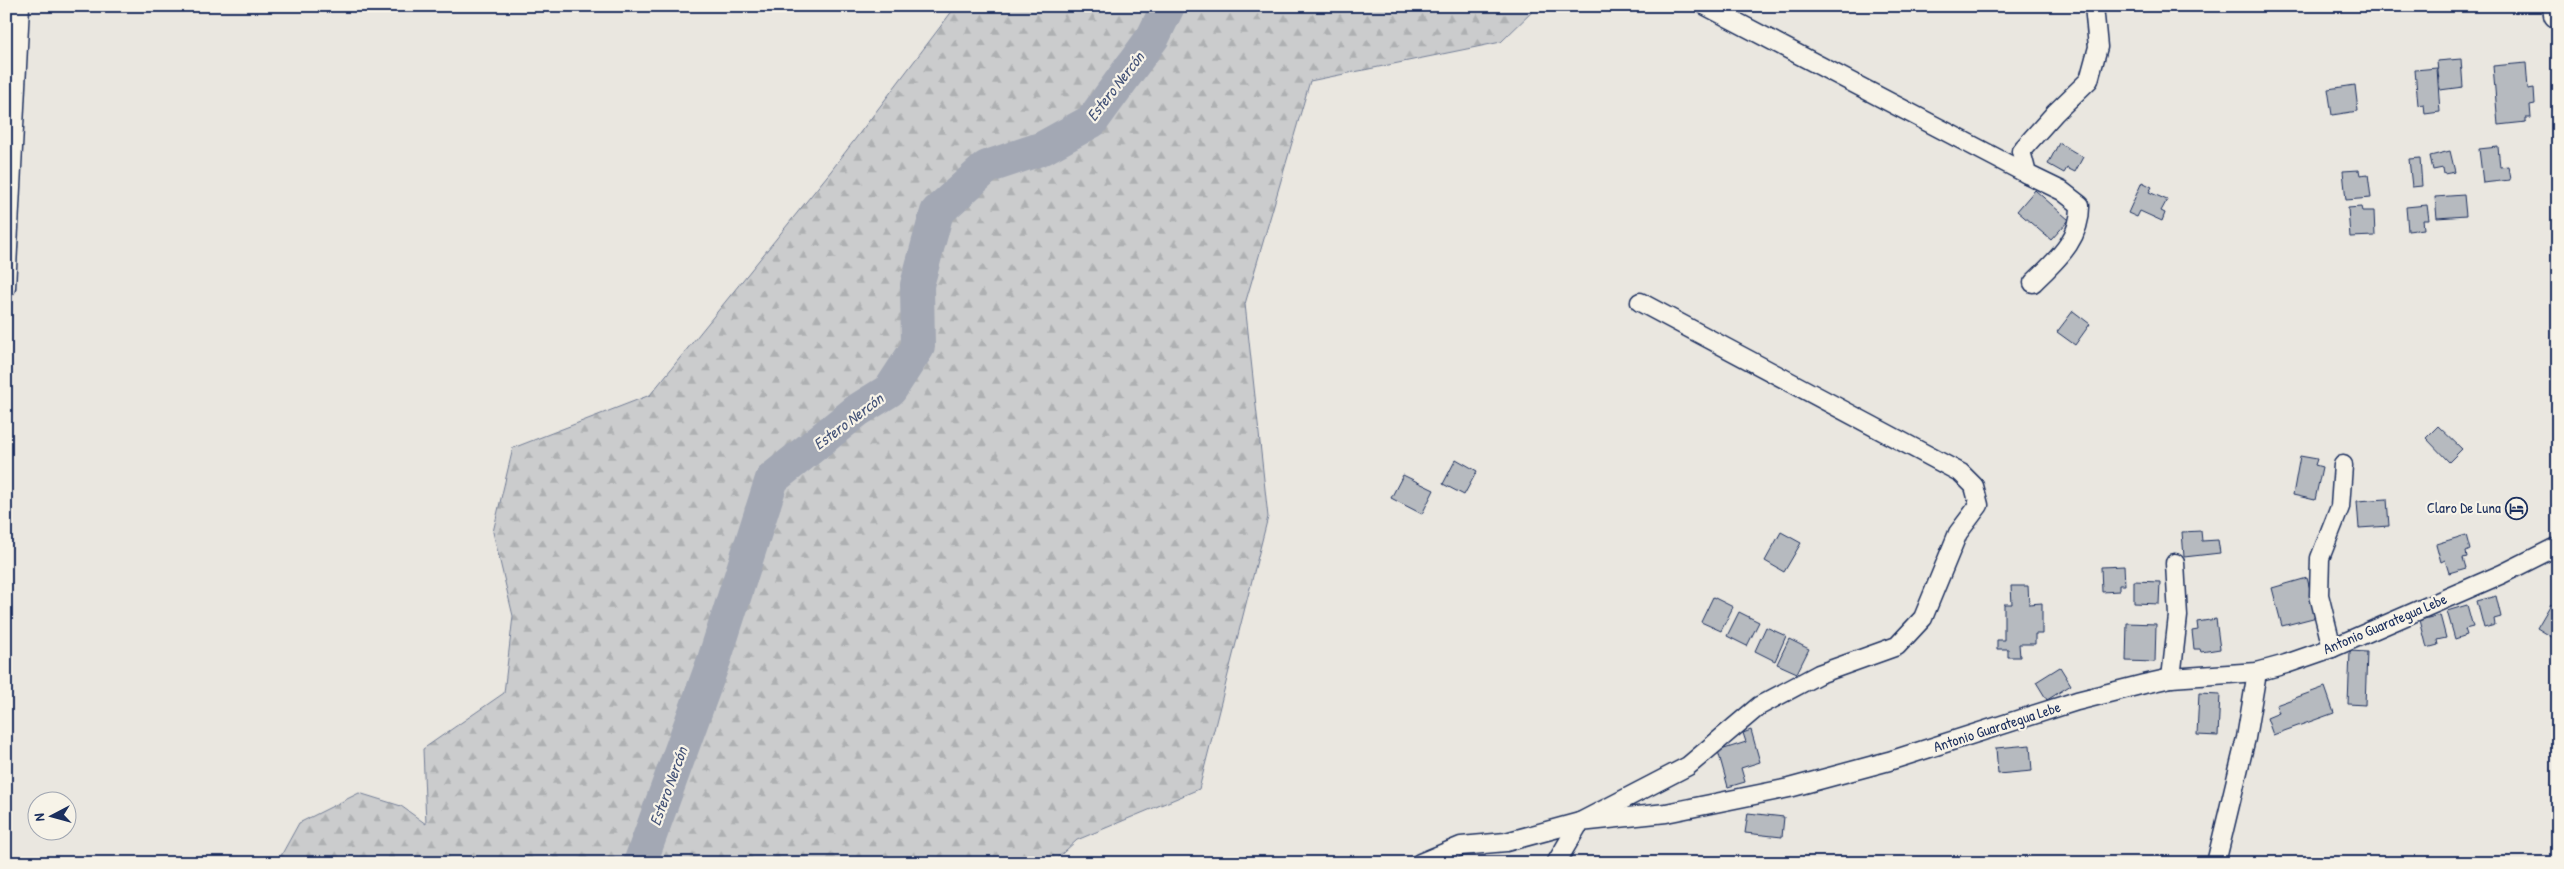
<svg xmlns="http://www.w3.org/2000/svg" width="2564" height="869" viewBox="0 0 2564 869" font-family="'Patrick Hand',sans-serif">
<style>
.forest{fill:url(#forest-firs);stroke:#737e96}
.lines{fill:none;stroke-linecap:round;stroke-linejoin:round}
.river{stroke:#a3a8b4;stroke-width:34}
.building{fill:#b6babf;stroke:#1b2f5e}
.street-casing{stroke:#1b2f5e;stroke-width:21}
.highway-casing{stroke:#1b2f5e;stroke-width:31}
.street{stroke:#f7f3e8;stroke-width:18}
.highway{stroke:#f7f3e8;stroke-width:28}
.labels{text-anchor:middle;stroke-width:4.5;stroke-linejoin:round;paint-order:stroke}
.poi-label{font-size:15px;fill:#1b2f5e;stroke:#f7f3e8;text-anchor:end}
.street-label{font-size:15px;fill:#1b2f5e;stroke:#f7f3e8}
.water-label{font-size:16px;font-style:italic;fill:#445378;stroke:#f7f3e8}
</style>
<defs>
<pattern id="forest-firs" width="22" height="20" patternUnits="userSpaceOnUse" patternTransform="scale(1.25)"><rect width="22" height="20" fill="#cbcccd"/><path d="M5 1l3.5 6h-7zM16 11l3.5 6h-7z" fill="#aeb0b2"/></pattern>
</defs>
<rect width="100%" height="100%" fill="#eae7e0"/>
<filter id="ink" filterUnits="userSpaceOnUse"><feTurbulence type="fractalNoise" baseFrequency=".02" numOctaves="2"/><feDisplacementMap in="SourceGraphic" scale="10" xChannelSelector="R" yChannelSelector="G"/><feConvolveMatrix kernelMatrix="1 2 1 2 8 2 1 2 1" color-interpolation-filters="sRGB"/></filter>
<g filter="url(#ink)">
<polygon class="forest" points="956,6 1538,6 1501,42 1310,81 1245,304 1268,517 1199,789 1077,840 1052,863 277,863 299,823 359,793 401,806 426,824 423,749 504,693 513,616 493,532 513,448 650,395 831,171"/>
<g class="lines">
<polyline class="river" points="640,863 714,660 772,479 858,410 890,390 918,347 917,285 937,212 987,167 1043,148 1092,121 1153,37 1168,6"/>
</g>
<g class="building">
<polygon points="2461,59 2463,87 2440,90 2437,61"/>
<polygon points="2526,63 2528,89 2534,88 2535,104 2530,105 2531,118 2526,118 2526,122 2498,125 2493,66"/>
<polygon points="2437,68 2440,112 2425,114 2424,104 2418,105 2415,70"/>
<polygon points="2355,85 2358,111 2332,115 2328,89"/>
<polygon points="2059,143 2083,157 2075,172 2067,168 2064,173 2048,164"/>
<polygon points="2498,147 2500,167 2508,166 2510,180 2483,183 2479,149"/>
<polygon points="2450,151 2455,172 2444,174 2443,168 2433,170 2430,156"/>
<polygon points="2420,158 2422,186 2412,187 2409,159"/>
<polygon points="2359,170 2360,175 2368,174 2371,198 2346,200 2343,171"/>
<polygon points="2142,182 2152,187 2149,192 2167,200 2161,211 2165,213 2162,221 2140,211 2137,217 2128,213"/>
<polygon points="2035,190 2069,220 2051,240 2017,211"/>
<polygon points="2464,195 2466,216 2437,218 2435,197"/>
<polygon points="2427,205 2429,220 2423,220 2424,229 2408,231 2406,207"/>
<polygon points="2361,207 2362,211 2374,211 2375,236 2350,237 2348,208"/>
<polygon points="2073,311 2090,324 2075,345 2057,332"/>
<polygon points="2438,426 2462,449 2449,462 2426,438"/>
<polygon points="2300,456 2317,459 2315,465 2322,467 2315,500 2293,495"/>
<polygon points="1456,459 1477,471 1464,495 1443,484"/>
<polygon points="1403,475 1434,490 1422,514 1391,498"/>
<polygon points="2387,499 2389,526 2359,528 2357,501"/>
<polygon points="2201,531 2202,541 2218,540 2220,553 2184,557 2182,532"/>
<polygon points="1781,532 1801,543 1784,572 1765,561"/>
<polygon points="2466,535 2470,550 2466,552 2467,557 2463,558 2466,568 2449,573 2445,560 2441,562 2436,544"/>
<polygon points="2124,566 2125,585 2119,585 2119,591 2102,592 2101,567"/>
<polygon points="2307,578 2317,617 2282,626 2272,588"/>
<polygon points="2134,581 2160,582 2159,604 2134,603"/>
<polygon points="2011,586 2028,586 2029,604 2042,603 2042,634 2035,634 2035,644 2019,644 2020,657 2008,657 2008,649 1997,649 1997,640 2004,640 2004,604 2012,604"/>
<polygon points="2496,596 2501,617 2494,619 2495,625 2484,628 2477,601"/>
<polygon points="1713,597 1733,607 1721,631 1701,622"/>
<polygon points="2551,604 2558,609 2558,634 2555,639 2537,628"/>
<polygon points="2467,605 2473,627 2465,629 2467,635 2455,639 2447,611"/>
<polygon points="1739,612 1759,622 1747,646 1727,636"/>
<polygon points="2440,615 2446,638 2437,640 2438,645 2427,648 2420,620"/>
<polygon points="2216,619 2220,649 2201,652 2200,649 2194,649 2192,631 2198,630 2197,622"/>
<polygon points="2127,623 2156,624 2155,662 2126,661"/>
<polygon points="1766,627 1786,636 1775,661 1755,651"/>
<polygon points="1789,639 1809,649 1797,673 1777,664"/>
<polygon points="2350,651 2367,652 2365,705 2348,704"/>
<polygon points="2060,667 2071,685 2047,700 2036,682"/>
<polygon points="2325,687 2334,713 2273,735 2267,718 2279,713 2276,705"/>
<polygon points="2199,693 2220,694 2218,736 2197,735"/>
<polygon points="1751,730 1760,762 1741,768 1745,782 1728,787 1718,751 1746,742 1743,733"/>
<polygon points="2030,745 2032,771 1998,774 1996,748"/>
<polygon points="1748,813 1784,817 1782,837 1745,833"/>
</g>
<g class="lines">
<defs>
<g id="street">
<polyline points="1706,6 2027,174"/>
<path d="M2033,283C2056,260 2081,240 2080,205L2062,191L2027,174L2021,151L2055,113L2089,80L2098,47L2094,6"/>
<polyline points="6,288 20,6"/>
<polyline points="2332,648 2319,595 2320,558 2340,507 2343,465"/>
<polyline points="2171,678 2178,616 2175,563"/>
<polyline points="1420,863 1461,846 1506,842 1580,822 1666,813 1789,788 1889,761 2077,701 2144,684 2171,678 2257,672 2286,664 2332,648 2502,574 2558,546"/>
<polyline points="1556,863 1580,822 1688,766 1759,706 1819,674 1897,646 1923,618 1958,533 1979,505 1974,486 1961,473 1640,302"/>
<polyline points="2216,863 2246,738 2257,672"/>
</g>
<polyline id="highway" points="2557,6 2558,14"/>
</defs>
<use href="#street" class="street-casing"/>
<use href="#highway" class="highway-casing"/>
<use href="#street" class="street"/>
<use href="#highway" class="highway"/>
</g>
</g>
<defs>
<symbol id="hotel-ring" viewBox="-11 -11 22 22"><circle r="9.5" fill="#f7f3e8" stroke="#1b2f5e" stroke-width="1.5"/><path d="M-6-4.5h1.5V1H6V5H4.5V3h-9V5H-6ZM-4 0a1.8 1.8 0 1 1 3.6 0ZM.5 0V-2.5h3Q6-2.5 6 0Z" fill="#1b2f5e"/></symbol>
</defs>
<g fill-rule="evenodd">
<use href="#hotel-ring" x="2504" y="496" width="25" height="25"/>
</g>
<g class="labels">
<g class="poi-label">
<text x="2501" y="513">Claro De Luna</text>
</g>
<g class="street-label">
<text transform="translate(2385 624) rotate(-23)" y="5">Antonio Guarategua Lebe</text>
<text transform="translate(1997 727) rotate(-18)" y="5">Antonio Guarategua Lebe</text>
</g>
<g class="water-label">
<text transform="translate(1115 86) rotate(-52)" y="6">Estero Nercón</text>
<text transform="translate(848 421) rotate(-37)" y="6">Estero Nercón</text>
<text transform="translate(668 786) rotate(-70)" y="6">Estero Nercón</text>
</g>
</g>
<rect width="2564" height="869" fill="none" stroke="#f7f3e8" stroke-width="25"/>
<rect x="12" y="12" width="2539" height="844" fill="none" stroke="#1b2f5e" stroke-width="2" filter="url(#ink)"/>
<g transform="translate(52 816) rotate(264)"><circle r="24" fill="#f7f3e8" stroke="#9fa5b1"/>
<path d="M0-4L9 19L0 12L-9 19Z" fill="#1b2f5e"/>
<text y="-8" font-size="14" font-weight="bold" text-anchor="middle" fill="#1b2f5e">N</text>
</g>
</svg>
